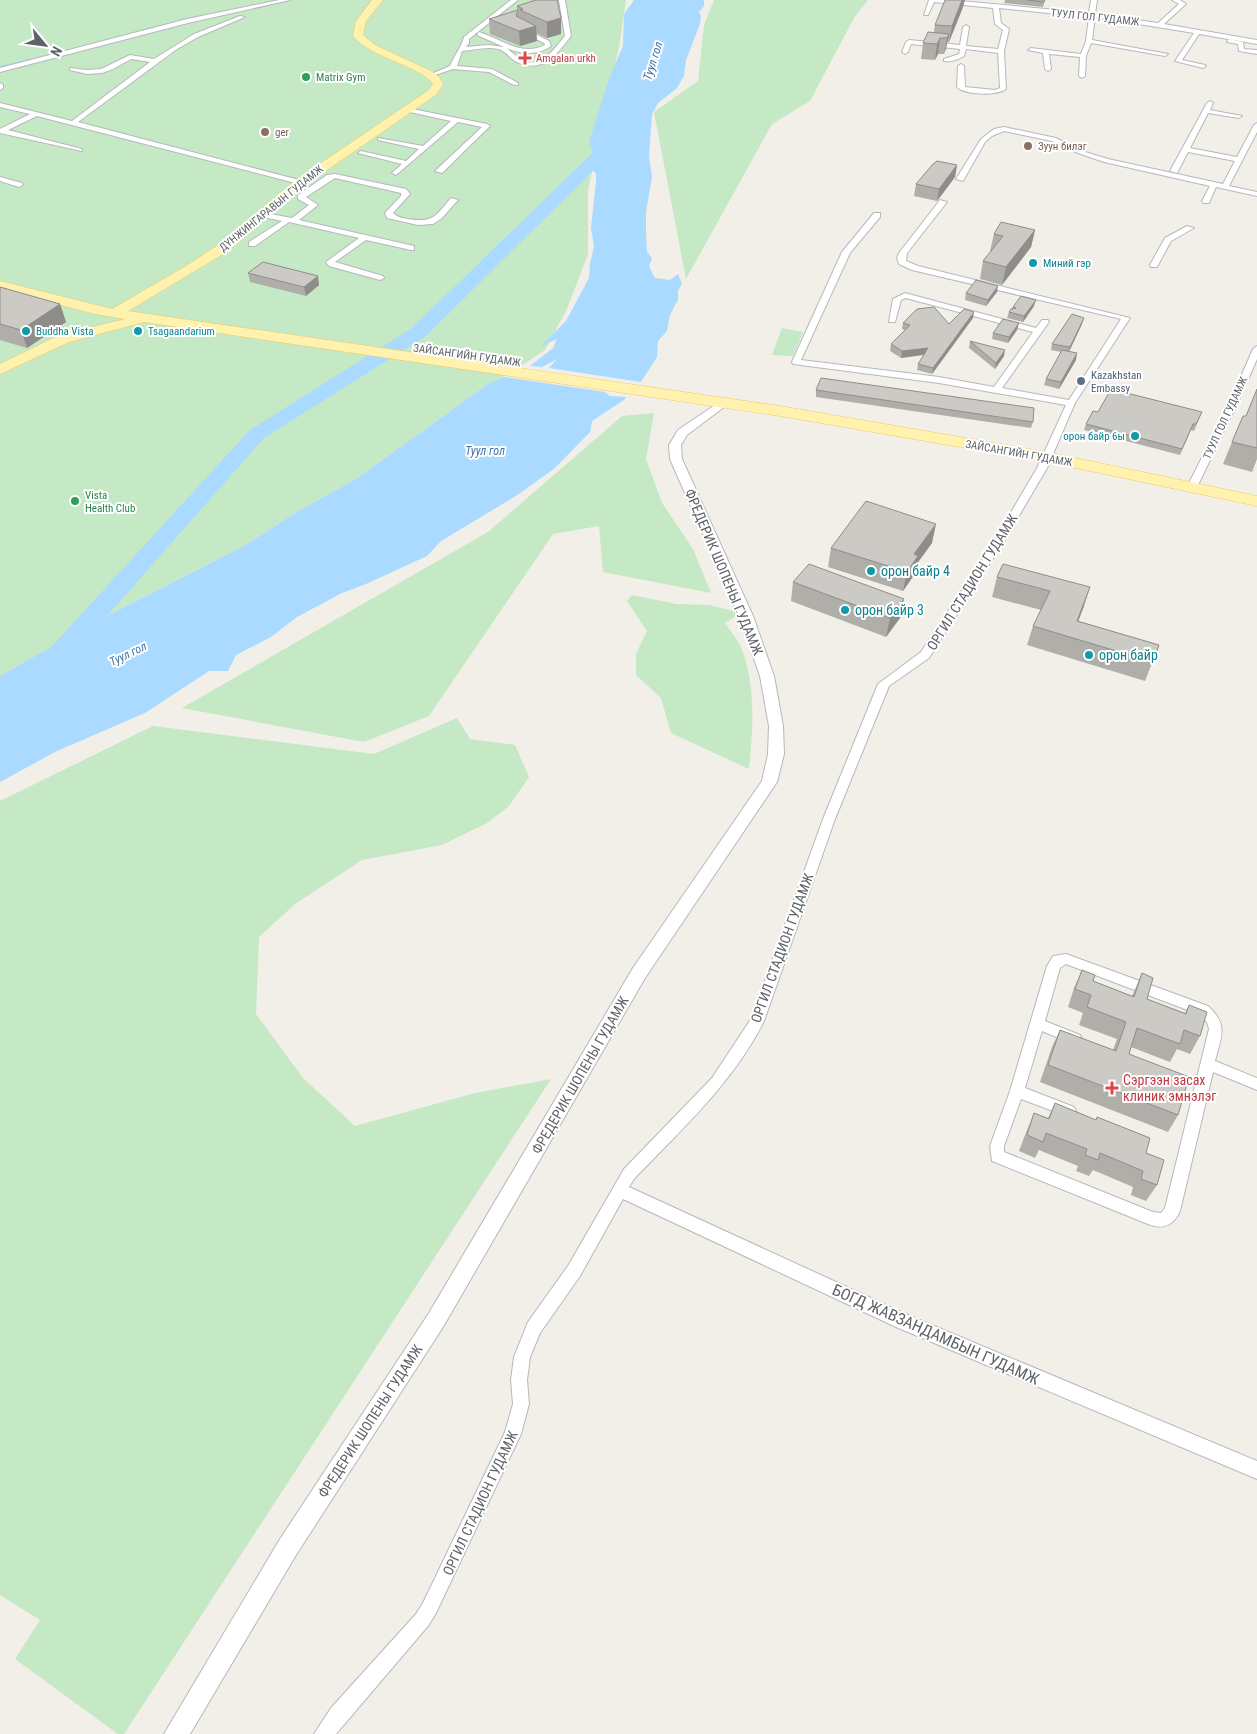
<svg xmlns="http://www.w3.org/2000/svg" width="1257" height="1734" viewBox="0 0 1257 1734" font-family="'Roboto Condensed',sans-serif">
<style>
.green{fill:#c5e8c5}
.water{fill:#aadaff}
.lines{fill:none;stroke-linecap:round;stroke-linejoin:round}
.stream{stroke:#aadaff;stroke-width:2.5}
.river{fill:#aadaff;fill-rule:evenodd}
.minor-casing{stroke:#b5b8bc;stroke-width:2}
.tertiary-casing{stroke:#b5b8bc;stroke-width:2}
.primary-casing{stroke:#f2c960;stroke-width:1}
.minor{fill:#fff;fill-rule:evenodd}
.tertiary{fill:#fff;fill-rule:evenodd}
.primary{fill:#fff2af;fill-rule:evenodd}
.wall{fill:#afaea9}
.shaded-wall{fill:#8f8d8a}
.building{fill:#cccac5;stroke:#8f8d8a}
.health-dot{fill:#e0444e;stroke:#fff;stroke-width:2}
.leisure-dot{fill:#2e9e5b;stroke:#fff;stroke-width:2}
.education-dot{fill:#8d6e63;stroke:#fff;stroke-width:2}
.culture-dot{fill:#0f9aa8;stroke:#fff;stroke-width:2}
.service-dot{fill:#5c6f8a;stroke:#fff;stroke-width:2}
.labels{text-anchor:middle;stroke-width:4;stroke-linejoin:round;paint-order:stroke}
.far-street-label{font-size:11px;fill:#5f6368;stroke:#fff}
.far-health-label{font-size:11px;fill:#be3a42;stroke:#fff;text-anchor:start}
.far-leisure-label{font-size:11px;fill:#27864d;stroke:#fff;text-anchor:start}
.far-education-label{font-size:11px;fill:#785e54;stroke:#fff;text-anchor:start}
.far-culture-label{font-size:11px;fill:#0d838f;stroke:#fff;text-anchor:start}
.far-service-label{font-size:11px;fill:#4e5e75;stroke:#fff;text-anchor:start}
.far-water-label{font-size:12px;font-style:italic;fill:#4174aa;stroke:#fff}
.culture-label{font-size:14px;fill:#0d838f;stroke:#fff;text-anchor:start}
.street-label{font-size:14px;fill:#5f6368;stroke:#fff}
.health-label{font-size:14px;fill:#be3a42;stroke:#fff;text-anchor:start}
.near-street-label{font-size:16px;fill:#5f6368;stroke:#fff}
</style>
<rect width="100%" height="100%" fill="#f1efe8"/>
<g class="green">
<polygon points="0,0 626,0 619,47 588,190 588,254 567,309 545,350 504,377 488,384 356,479 295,513 244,546 122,608 0,676"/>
<polygon points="714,0 868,0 855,16 810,101 772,124 686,279 654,112 698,81 704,25"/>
<polygon points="782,328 803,332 793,356 772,355"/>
<polygon points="654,413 646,459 662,503 693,549 711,593 603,572 599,526 553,534 429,716 364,742 182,708 488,532 622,416"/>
<path d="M632,595L676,604L709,605L734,611L736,616L725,623C731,632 738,640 742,650C756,687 753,730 749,769L671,733L661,698L636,675V654L647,631L627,601Z"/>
<polygon points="457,718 470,739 515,745 529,777 509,806 487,823 442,845 362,860 295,904 259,937 256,1014 303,1078 355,1126 475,1093 551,1079 124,1734 118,1734 15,1659 40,1620 0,1595 0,801 153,726 374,754"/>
</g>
<g class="water">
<polygon points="634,0 704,0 704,6 699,12 701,16 700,24 686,60 684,76 677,88 658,103 652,114 649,156 652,177 646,212 646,231 647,252 652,258 649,266 655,278 670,280 678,274 682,284 678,291 678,300 670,315 667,331 658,341 657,357 641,382 549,368 557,359 542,367 530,366 553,348 557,339 541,346 566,321 589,278 590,264 594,246 591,228 596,181 596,174 591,168 592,149 589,142 609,79 623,46 624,14"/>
<polygon points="504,377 605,392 610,396 626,397 624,400 592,421 590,432 555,468 516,496 441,541 427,556 366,584 342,593 297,617 271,637 236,655 228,671 209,671 145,713 57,751 0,782 0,676 97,621 244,546 295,513 356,479 488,384"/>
</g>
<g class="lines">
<g class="stream">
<polyline points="183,20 209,15"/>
<polyline points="0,67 30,60"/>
</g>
<polygon class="river" points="618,132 624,134 626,137 624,140 426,336 264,438 62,667 53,669 44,667 40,661 44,655 250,430 412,328 612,134"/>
<defs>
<g id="minor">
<polygon points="279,0 290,0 188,23 0,72 0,68 187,19"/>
<path d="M511,0H518L469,39V43L466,47L488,45L504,47L477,35L479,32C501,39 522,57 545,45L544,43L519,30L521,27L549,41L551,46C537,56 521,54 506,48C511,51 516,57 521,60C542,69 553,50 565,36L559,0H565L571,36C557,54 543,74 517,62C510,59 506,51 498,49C487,46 474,50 462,51L457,66L492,69L518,83V85H514L489,72L453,69L429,77V75L450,66C454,56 462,46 464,37Z"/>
<path d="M929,0H950L1089,13L1091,0H1097L1095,14L1158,23L1179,4L1172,0H1180L1186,4L1164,24L1257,40V44L1199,34L1182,60L1205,65L1206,66L1203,68L1175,61L1194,33L1095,17L1092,40L1168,54L1165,56L1091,43L1086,56L1085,76L1082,78L1079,76L1080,57L1049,54L1051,69L1048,71L1045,69L1043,53L1028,50L1031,48L1081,54L1086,41L1089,17L999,8L1001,23L1009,29L1004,51L1006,89C997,96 965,95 957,87L958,66L961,64L964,66L965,87L995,90L1000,88L998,53L966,49L964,56C958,60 951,62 944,61V59L959,54L960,49L911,44L908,52L905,54L902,52L906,42L909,40L960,45L963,27L966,25L969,27L966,46L998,49L1003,30L995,24L993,8L934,2L928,15H924Z"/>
<polygon points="240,16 245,17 198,37 177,49 78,122 303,181 303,185 37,116 8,130 82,149 82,151 0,133 0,129 30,114 0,107 0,103 72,121 150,62 131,59 113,69 102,73 87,74 70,70 70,68 87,70 101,69 130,55 154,59 194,34"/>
<polygon points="1229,39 1243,42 1244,49 1257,50 1257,54 1239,51 1238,44 1227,42"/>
<polygon points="0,83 3,85 3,88 0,90"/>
<polygon points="1210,101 1213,103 1210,110 1242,116 1239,118 1208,113 1190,148 1237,157 1254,125 1257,123 1257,132 1229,186 1257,192 1257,196 1216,187 1209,203 1203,203 1202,201 1210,186 1104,162 1078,153 1052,141 1004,131 992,136 985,142 963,181 956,179 981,139 994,129 1004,127 1056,138 1082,151 1108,159 1223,184 1235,161 1188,152 1177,173 1170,171 1207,103"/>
<polygon points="407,108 487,124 490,126 442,173 435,171 482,127 458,122 396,175 392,173 402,164 358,153 361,151 406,161 419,149 378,140 378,138 423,146 451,121 405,111 404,110"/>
<path d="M335,174L406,189L410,194L393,213C397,217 402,218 408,219C433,223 435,217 451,198L458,200L442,218L433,224L418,225L387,218L385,213L401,196V193L335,178L306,197L318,205L299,220L414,246V250H411L366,240L335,262L383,276L384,278L380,280L329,266L326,262L359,238L289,222L255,246H249V242L282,221L259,216V212L292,218L309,205L298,199V195L327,175Z"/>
<polygon points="0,177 22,183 23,185 19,187 0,181"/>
<path d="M940,200L947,202L907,253L906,261L918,266L1130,318L1075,403L1047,468L1003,543L929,658L889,686L835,819L764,1021C733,1083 681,1130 634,1179L629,1187L908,1315L1257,1461V1479L896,1327L623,1199L580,1276L540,1333L530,1357L527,1380L529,1404L521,1434L435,1615L428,1626L336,1734H314L331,1708L416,1614L423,1603L505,1432L513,1404L511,1380L514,1357L528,1322L568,1266L624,1169L712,1078L751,1019L823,819L878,684L921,652L993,543L1037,468L1066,405L939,383L793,364L792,362L842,252L874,213H880V217L850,253L801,360L939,377L994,387L1033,332L906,298L901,300L895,322H889L893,299L905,293L1036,328L1042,320H1048L1049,322L1002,388L1069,400L1121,319L912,270L899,264L897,258L899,253Z"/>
<polygon points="1187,226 1194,228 1171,241 1157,267 1151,267 1150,265 1165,238"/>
<polygon points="1257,346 1257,359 1238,402 1197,487 1192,490 1189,489 1187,487 1230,402 1253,349"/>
<path d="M1066,954L1208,1006C1229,1025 1221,1037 1215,1061L1257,1078V1090L1213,1072L1180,1211C1173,1226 1163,1230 1148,1224L992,1161L990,1146L1010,1091L1047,966L1053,956ZM1066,964L1198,1014L1207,1022L1209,1029L1165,1208L1161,1213L1153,1212L1004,1152V1146L1021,1099L1069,1117L1074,1115L1076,1111L1074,1107L1025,1088L1042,1031L1075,1045L1080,1043L1082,1039L1080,1035L1045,1021L1060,968Z"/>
</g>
<polygon id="tertiary" points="724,399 730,402 728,404 687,435 681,445 682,459 753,616 774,676 783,726 784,754 777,782 645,978 443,1327 296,1555 190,1734 164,1734 280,1539 429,1313 633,968 762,781 768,754 769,726 760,676 739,616 670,459 669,445 678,430"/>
<path id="primary" d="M372,0H383L366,21L363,35L375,45L431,71L439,77L443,84L437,94L304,186L228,251L128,311L780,406L1047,452L1257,496V506L1047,462L780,416L144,322L69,342L0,374V364L70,330H80L125,319L95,314L0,289V281L112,309L186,266L218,245L296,180L429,90L433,84C420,65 372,59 353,36L356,21Z"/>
</defs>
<use href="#minor" class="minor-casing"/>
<use href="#tertiary" class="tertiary-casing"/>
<use href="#primary" class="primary-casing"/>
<use href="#minor" class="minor"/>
<use href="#tertiary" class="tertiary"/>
<use href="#primary" class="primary"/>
</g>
<g class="wall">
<polygon points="1005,0 1045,0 1043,7 1004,3"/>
<polygon points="517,6 561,18 561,34 547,38 536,33 537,41 520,46 490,34 489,19 517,11"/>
<polygon points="963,7 949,42 947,42 944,54 938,54 935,60 921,59 923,43 934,32 935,25"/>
<polygon points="957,165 955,177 937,201 914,196 916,184"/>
<polygon points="1035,230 1031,247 1002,285 980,279 983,261 991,251 990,251 994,234"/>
<polygon points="248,273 319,285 306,296 250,282"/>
<polygon points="0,287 60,304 66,322 27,348 0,340"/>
<polygon points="997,292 986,306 965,300 966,293"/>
<polygon points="1034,306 1023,322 1007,318 1009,312 1012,308 1013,307"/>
<polygon points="973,318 932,374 917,370 918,364 924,355 901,358 890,351 891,344 905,330 902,329 903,323 949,324"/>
<polygon points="1019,323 1017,330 1008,343 992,339 993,333"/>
<polygon points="1082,324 1069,351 1076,360 1059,389 1044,385 1046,379 1061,352 1051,350 1052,344"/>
<polygon points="970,341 1004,356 995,369 969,348"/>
<polygon points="1257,389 1257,459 1252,472 1223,464 1232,442 1246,416"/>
<polygon points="816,390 1033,422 1031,428 816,397"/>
<polygon points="1098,412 1202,412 1194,431 1191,430 1180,455 1084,430 1086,424"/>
<polygon points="932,543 916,565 914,575 903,591 828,567 831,548"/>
<polygon points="1003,564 1084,606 1078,621 1159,645 1145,681 1027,645 1033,626 1041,610 992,597 997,577"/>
<polygon points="793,582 900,618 886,637 791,601"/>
<polygon points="1082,970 1093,981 1132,996 1142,973 1147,999 1185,1013 1189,1005 1200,1036 1190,1054 1177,1049 1170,1062 1131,1047 1129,1054 1178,1115 1168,1132 1040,1082 1052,1047 1060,1030 1113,1050 1117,1039 1079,1025 1083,1013 1068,1007 1074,988"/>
<polygon points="1055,1103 1096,1120 1097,1117 1146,1153 1157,1185 1146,1201 1131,1195 1133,1187 1093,1170 1089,1176 1076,1171 1078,1166 1039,1150 1035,1158 1019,1151 1027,1130 1034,1113 1048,1118"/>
</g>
<g class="shaded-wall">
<polygon points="962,0 965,0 963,7 949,42 952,26"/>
<polygon points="561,18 561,34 547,38 547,22"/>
<polygon points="536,26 537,41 520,46 519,31"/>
<polygon points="949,34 946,49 944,54 947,38"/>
<polygon points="940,38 938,54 935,60 937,44"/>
<polygon points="957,165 955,177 937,201 939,189"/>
<polygon points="1035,230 1031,247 1002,285 1006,267"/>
<polygon points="318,276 319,285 306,296 304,287"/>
<polygon points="998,286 997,292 986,306 988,300"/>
<polygon points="1036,300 1034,306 1023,322 1024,316"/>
<polygon points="60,304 66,322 27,348 21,330"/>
<polygon points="974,312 973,318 932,374 933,368"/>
<polygon points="1084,318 1082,324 1068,354 1070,347"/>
<polygon points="1019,323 1017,330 1008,343 1009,337"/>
<polygon points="928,348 927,354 901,358 902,351"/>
<polygon points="1005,350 1004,356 995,369 996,363"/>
<polygon points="1077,353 1076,360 1059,389 1061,382"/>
<polygon points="936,524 932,543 916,565 914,575 903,591 907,572 914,554"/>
<polygon points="1090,587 1084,606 1071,640 1077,621"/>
<polygon points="904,599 900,618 886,637 890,618"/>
</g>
<g class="building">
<polygon points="536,0 557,0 561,18 547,22 520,10 523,9 517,6"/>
<polygon points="945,0 962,0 952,26 935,25"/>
<polygon points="1027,0 1045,0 1044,2"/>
<polygon points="518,10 516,16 536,26 519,31 489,19"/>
<polygon points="928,32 949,34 947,38 940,38 937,44 923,43"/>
<polygon points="937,161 957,165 939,189 916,184 933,164"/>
<polygon points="1001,222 1035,230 1006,267 983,261 1003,236 994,234"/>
<polygon points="263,262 318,276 304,287 248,273"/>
<polygon points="976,280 998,286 988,300 966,293"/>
<polygon points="0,287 60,304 21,330 0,324"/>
<polygon points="1021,296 1036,300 1024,316 1009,312 1011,309 1016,308 1013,307"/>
<polygon points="934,307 949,324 964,309 974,312 933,368 918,364 928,348 902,351 891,344 910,325 903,323 917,309"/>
<polygon points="1072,314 1084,318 1070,347 1052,344"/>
<polygon points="1003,319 1019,323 1009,337 993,333"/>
<polygon points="970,341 1005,350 996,363"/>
<polygon points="1062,350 1077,353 1061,382 1046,379"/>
<polygon points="821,378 1034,408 1033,422 816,390"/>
<polygon points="1111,389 1202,412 1196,424 1193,424 1182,449 1086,424 1093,411 1098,412"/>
<polygon points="1257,389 1257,448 1232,442 1243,416 1246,416"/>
<polygon points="866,501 936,524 914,554 918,556 907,572 831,548"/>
<polygon points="809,564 904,599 890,618 793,582"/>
<polygon points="1003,564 1090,587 1077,621 1159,645 1153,662 1033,626 1050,591 997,577"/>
<polygon points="1082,970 1095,975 1093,981 1134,997 1142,973 1153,978 1147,999 1186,1014 1189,1005 1207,1012 1200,1036 1184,1030 1180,1044 1137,1028 1129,1054 1189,1077 1178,1115 1048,1065 1060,1030 1116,1051 1126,1022 1087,1007 1091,995 1075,989"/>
<polygon points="1055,1103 1096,1120 1097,1117 1150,1138 1146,1153 1164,1160 1157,1185 1141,1179 1143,1171 1100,1153 1098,1160 1085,1155 1087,1149 1046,1133 1043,1142 1027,1135 1034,1113 1049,1119"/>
</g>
<g class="health-dot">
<path d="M522.5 50.5h5v5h5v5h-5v5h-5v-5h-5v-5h5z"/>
<path d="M1109.5 1080.5h5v5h5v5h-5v5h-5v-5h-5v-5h5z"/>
</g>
<g class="leisure-dot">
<circle cx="306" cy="77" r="5"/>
<circle cx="75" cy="501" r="5"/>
</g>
<g class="education-dot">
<circle cx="265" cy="132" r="5"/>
<circle cx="1028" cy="146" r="5"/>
</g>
<g class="culture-dot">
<circle cx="1033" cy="263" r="5"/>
<circle cx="26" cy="331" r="5"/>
<circle cx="138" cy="331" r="5"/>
<circle cx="1135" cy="436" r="5"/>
<circle cx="871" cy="571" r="5"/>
<circle cx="845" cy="610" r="5"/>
<circle cx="1089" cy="655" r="5"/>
</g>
<circle class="service-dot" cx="1081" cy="381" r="5"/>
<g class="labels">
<g class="far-street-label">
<text transform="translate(1095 17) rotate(6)" y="4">ТУУЛ ГОЛ ГУДАМЖ</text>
<text transform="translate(271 208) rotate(-39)" y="4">ДҮНЖИНГАРАВЫН ГУДАМЖ</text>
<text transform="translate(467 355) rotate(8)" y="4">ЗАЙСАНГИЙН ГУДАМЖ</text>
<text transform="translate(1225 418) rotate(-65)" y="4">ТУУЛ ГОЛ ГУДАМЖ</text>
<text transform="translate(1019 453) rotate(10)" y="4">ЗАЙСАНГИЙН ГУДАМЖ</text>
</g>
<g class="far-health-label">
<text x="536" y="62">Amgalan urkh</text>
</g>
<g class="far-leisure-label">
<text x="316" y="81">Matrix Gym</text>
<text x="85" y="499">Vista<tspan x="85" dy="13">Health Club</tspan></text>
</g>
<g class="far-education-label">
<text x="275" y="136">ger</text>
<text x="1038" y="150">Зуун билэг</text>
</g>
<g class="far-culture-label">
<text x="1043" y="267">Миний гэр</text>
<text x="36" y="335">Buddha Vista</text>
<text x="148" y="335">Tsagaandarium</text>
<text x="1125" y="440" text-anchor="end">орон байр 6ы</text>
</g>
<g class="far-service-label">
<text x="1091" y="379">Kazakhstan<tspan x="1091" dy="13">Embassy</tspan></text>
</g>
<g class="far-water-label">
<text transform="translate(653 61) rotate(-72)" y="4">Туул гол</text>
<text x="485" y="455">Туул гол</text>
<text transform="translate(128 654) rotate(-26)" y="4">Туул гол</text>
</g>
<g class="culture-label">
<text x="881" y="576">орон байр 4</text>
<text x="855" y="615">орон байр 3</text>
<text x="1099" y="660">орон байр</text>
</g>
<g class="street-label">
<text transform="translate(724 572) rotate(67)" y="5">ФРЕДЕРИК ШОПЕНЫ ГУДАМЖ</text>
<text transform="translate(972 582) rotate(-58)" y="5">ОРГИЛ СТАДИОН ГУДАМЖ</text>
<text transform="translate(782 948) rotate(-70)" y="5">ОРГИЛ СТАДИОН ГУДАМЖ</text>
<text transform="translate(580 1075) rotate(-60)" y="5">ФРЕДЕРИК ШОПЕНЫ ГУДАМЖ</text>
<text transform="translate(370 1421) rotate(-57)" y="5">ФРЕДЕРИК ШОПЕНЫ ГУДАМЖ</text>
<text transform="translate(480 1503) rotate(-65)" y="5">ОРГИЛ СТАДИОН ГУДАМЖ</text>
</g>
<g class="health-label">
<text x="1123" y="1085">Сэргээн засах<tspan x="1123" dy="16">клиник эмнэлэг</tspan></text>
</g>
<g class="near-street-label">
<text transform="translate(936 1334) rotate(24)" y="6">БОГД ЖАВЗАНДАМБЫН ГУДАМЖ</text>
</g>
</g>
<g transform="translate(45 45) rotate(119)" stroke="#ffffff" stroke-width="4" paint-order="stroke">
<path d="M0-4L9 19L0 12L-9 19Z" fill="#5f6368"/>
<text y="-8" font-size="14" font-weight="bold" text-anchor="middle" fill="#5f6368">N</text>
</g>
</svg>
